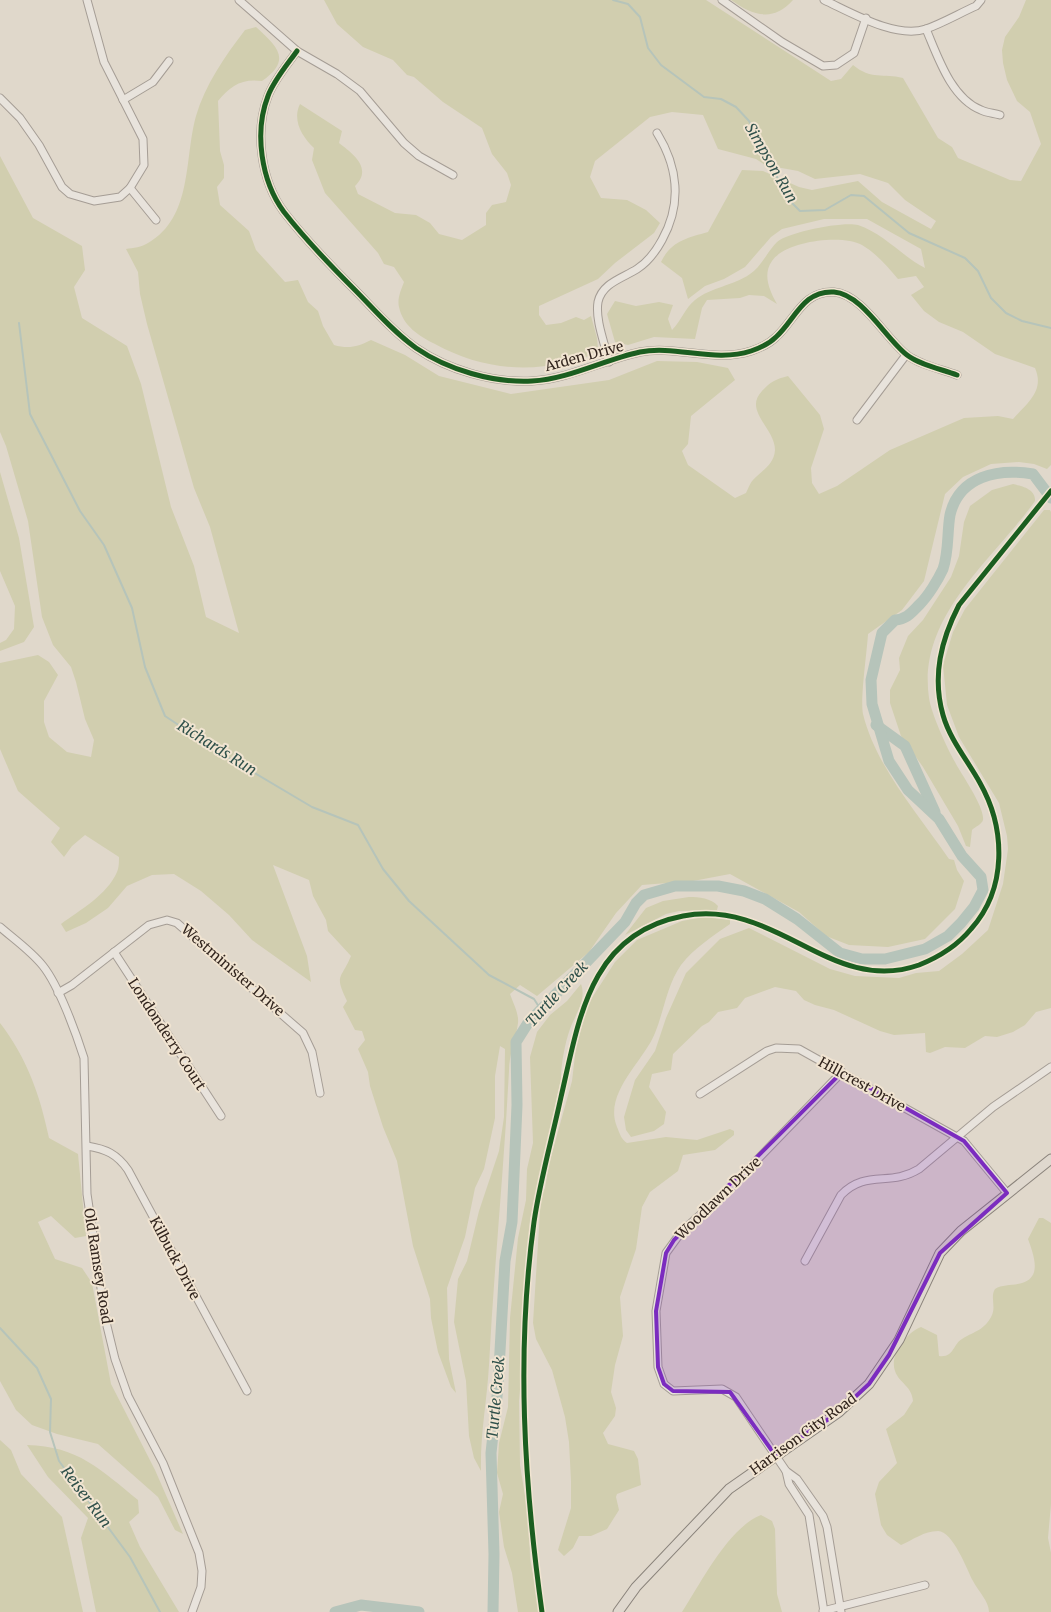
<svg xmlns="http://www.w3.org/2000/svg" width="1051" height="1612" viewBox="0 0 1051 1612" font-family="Merriweather,serif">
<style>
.green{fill:#d1ceaf}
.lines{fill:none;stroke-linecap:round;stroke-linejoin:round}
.stream{stroke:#b6c4ba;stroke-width:2}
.river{stroke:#b6c4ba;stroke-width:11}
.minor-casing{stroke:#a59d95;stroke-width:9}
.major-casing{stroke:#8a837b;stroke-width:11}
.minor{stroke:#e8e3dc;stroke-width:7}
.major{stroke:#dfd8ce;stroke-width:9}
.cycleway-casing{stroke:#f1e4d1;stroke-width:8}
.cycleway{stroke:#1b5e20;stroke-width:5}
.marked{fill:#7b2cbf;fill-opacity:0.2;stroke:#7b2cbf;stroke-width:4;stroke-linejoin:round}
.labels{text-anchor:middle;stroke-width:4;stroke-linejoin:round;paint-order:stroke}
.street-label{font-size:14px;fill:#32251e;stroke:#f1e4d1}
.water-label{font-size:15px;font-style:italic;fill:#2f504a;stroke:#f1e4d1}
</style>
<rect width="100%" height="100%" fill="#e0d8cb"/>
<g class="green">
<path d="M324,0H706L831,81L841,79L853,65C871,80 883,73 903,78L938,138L952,147L958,158L1010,180L1021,181L1041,144L1030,112L1017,101L1007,80L1003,63L1002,50L1005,37L1019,17L1026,0H1051V465L1047,469L1034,464L1019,462L991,464L963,477L945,494L924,581L902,610L868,634C867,652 860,699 863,714C876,767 919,815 949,859L954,860L957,870L964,881L955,909L925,939L888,947L849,945L826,936L799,912L730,874L693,881L642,885L616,913L589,952L537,996L520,985L510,994C513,1003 519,1013 518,1023C516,1039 509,1054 509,1071C504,1169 494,1267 489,1365C487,1401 480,1435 481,1471L474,1458L469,1436L466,1381L454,1322L458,1279L467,1261L479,1211L499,1151L504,1117L505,1049L500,1046L495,1076V1118L484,1169L475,1188L465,1237L447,1288L449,1359L456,1393L451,1387L438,1352L431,1318L430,1299L413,1246L397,1161L383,1127L370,1086L368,1072L358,1049L365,1040L362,1031L355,1030L343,1007L347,1001C334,974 341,980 351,956L328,931L326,920L313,896L309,880L273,865L307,956L311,982L252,940L229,915L201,891L174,874L152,875L127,886L108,908L86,923L66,932L61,924C80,910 107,895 117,872C119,868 119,861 119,857L85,835L72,846L64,857L51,842L60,828L18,791L0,749V663L38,655L49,662L58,675L44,701V722L49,737L67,752L91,757L94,740L85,719L76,682L71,667L53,645L42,617L28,521L6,446L0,432V156L33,218L82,246L85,270L74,287L82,318L127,346L141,384L171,507L194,566L206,617L239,633L210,527L194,488L147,324L140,294L138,272L126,249C133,248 142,247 148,243C193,217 184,159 196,116C205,85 225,56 245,30L256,27C278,47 292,60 262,81C242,78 230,86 218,101L220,151L224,165V178L217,187L220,205L249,231L256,250L285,282L298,280L308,302L318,311L323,326L334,345C348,349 358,347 371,340L405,355L439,376L511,394L609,380L657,361L697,362L728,368L735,380L691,416L688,444L682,451L688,465L735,498L746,493C748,489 750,483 753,480C762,470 774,465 775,450C775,428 743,411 762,391C770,382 776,379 788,376L820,415L824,429L811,468L812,483L819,494L837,486L890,450L964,418L998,416L1013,419C1027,403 1045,391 1035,368L995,354L963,332L939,322L924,311L911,295L924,287L916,276L898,279C888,267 876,253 862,245C842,234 785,241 772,261C762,275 770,291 777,304L764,296L749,295L740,298L707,300L702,308L695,339L654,337L628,345L615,342L607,314L615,301L636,306L659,302L673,305L668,319L672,330C681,321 685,308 695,300C711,287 733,286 750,274C761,267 767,252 777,242C788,232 843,221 858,225C883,233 903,257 925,268L921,249L867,219H824L782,229L771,237L745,267L724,279L705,286L688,299L682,278L661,262C671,241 687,238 708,232L742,170L763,171L799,187L812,190L858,181L882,202L931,229L936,221L905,200L888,183L860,174L815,179L798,171L765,165L756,159L718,149L703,115L672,112L650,117L595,161L590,177L601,198L627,200L646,210L660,223L654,233L615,263L598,279L539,306V315L546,325L561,323L576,317L584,320L591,316L597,338L598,349C587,359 578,360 564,363C518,373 475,366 435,344C419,336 403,326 399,307C397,299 401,290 404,282L394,267L384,264L378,253L325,193L312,160L314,148C302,137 292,120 300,104L342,131L339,143C353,154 373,168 355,186L358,194L395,213L416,215L430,223L439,234L462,240L486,225V213L492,205L506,202L511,185L507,173L492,154L482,128L443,102L414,77L407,75L393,60L363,47L337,24Z"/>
<path d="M731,0H793C773,23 752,15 731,0Z"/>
<polygon points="0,472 19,538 34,627 24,642 0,651 0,643 6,640 14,629 15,606 0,571"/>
<path d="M1013,484C1022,486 1036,489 1035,501C993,560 917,616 929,698C931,713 947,748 955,762C961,774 985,807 983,820C982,824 975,827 972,830L970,847L966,846L958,826L923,767L901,736L890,703V690L900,670L899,658L908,636L923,620L951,577L959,556L964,522L970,506L992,490Z"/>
<polygon points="1044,510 1050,510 1051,512 1051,1008 1036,1012 1025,1025 1013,1032 997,1037 985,1036 965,1048 945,1047 930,1053 926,1052 925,1033 894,1035 880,1031 834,1010 815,1005 804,1000 796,991 775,987 745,998 737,1008 718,1012 709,1022 702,1026 673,1054 671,1070 652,1074 649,1087 666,1112 664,1124 654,1131 631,1137 626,1130 624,1117 635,1080 655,1051 666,1018 686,973 720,939 749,928 830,969 855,976 899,978 916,973 939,971 962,954 988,930 1003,884 1008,849 1007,836 999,803 959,737 947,705 943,665 953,632 965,609"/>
<path d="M689,897C699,897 711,898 718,906L717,910L679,911L666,914L625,935L646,908L663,901Z"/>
<path d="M703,917L730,920V924C713,936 694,948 681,965C667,985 664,1011 655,1033C644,1061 603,1093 617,1127C620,1134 621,1139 627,1143L666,1137L697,1140L730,1129L734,1131V1135L715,1150L683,1155L678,1171L650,1192L642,1207L636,1249L620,1297L623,1336L615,1365L611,1392L616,1408L615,1416L603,1433L608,1444L634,1451L638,1459L641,1485L617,1494L616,1497L619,1510L607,1529L591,1536H579L573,1548L564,1556L558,1550L571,1508V1481L569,1442L565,1417L552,1370L536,1339L533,1323L541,1196L545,1188L549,1164L572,1081L576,1047L588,1004L615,962L637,940L682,921Z"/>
<path d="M581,984C587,1000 575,1015 570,1029C565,1043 561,1064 561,1079L530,1219L525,1294V1333L519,1401L520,1465L529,1520L530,1558L540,1612H518L512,1573L504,1547L499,1512L503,1494L497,1473L499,1443L508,1407L510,1318L518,1238L526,1200L527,1169L533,1143L530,1057L537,1032L550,1015L567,1001Z"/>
<path d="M0,1023C27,1058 40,1095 49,1138L78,1154L86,1236L75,1238L51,1216L38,1222L55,1259L82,1268L92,1283L111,1384L155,1470L183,1534L175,1530L158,1497L98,1444L57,1434L32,1425L16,1410L0,1381Z"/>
<path d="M1039,1218H1043L1051,1223V1504L1048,1538L1051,1553V1612H989C989,1601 978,1591 973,1581C967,1570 953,1531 938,1531C924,1531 913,1540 901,1545L887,1535L881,1525L875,1494L879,1482L897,1463L886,1429L904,1415L913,1401C912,1386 899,1383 895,1371C889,1355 907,1332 921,1327L937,1335L939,1356C954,1358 953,1344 962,1339C975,1331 985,1330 992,1315C996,1306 990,1297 995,1289C1003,1284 1013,1286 1022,1283C1043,1277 1033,1253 1028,1239Z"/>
<polygon points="0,1440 11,1450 21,1474 62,1517 83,1612 0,1612"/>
<path d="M27,1445C78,1446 101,1470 138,1500L139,1513L129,1522L140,1547L179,1612H96L81,1538L88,1518L48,1477Z"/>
<path d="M761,1515L772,1521L775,1529L777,1594L782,1612H682C701,1583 728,1528 761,1515Z"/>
</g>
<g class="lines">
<g class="stream">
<polyline points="613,0 628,4 640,17 648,48 661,65 704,97 721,99 736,107 749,121 788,199 800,211 825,210 851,195 864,196 909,233 965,258 978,271 991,298 1006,313 1022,321 1051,328"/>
<polyline points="19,323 30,414 80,511 104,545 132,608 145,667 165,716 219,752 312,807 358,825 383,869 409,901 489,975 534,999 541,1010"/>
<polyline points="0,1328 37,1368 51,1399 50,1432 59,1461 130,1557 160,1612"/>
</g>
<g class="river">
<polyline points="876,725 905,746 935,812"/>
<polyline points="335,1612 361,1605 419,1612"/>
<path d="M493,1612L494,1554L491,1453L498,1387L505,1261L512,1222L517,1105L516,1042L528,1023L625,922L636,903L644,895L675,886H718L744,891L765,899L797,919L840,953L862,959H885L925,949L948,936L961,923L974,907L983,890L981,877L962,856L939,819L908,790L889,761L872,704L871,680L882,633L895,620C907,619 911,613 920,604C928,596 938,580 943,569C949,552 947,532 950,515C959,476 998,468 1033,474L1051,498"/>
</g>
<defs>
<g id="minor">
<polyline points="239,0 297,51 337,74 360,91 404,143 419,156 453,175"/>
<polyline points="722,0 782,42 823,66 836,65 854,53 866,18"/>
<path d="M824,0C852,13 896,39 926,29C943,23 960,13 976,6L981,0"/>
<path d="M926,29C938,57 951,98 981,110C987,113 994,113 1000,115"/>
<path d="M297,51C287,65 274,80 268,96C254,132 261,181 284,212C305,239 329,264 353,288C373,308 392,331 416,348C448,370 493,383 532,381C569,379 603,360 640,352C676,345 715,363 751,351C760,348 769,344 776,337C795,320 803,290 834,292C862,294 886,339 907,355C920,365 941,369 957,375"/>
<polyline points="0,98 20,118 39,145 62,187 70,194 94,201 120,197 130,188 144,165 143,139 104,62 87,0"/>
<polyline points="123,100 153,82 169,61"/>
<polyline points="130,188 156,220"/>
<path d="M609,362C605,344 595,320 598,302C602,283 623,278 637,269C648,262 656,251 662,240C682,204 678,167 657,133"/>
<polyline points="857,420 906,355"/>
<path d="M0,927C15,940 31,951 43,966C59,986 76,1033 84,1058L87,1194L106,1322L115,1359L128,1396L163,1463L199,1553L202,1571L201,1587L192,1612"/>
<polyline points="114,952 221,1116"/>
<polyline points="58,993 72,985 149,925 167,920 177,923 303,1033 312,1052 320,1093"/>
<polyline points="700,1094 767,1051 776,1048 799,1049 964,1141 1007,1193"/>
<path d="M87,1146C106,1149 117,1154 128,1170L247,1391"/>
<path d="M805,1261L841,1195C866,1169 890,1187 919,1169L993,1107L1051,1067"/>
<polyline points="786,1471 789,1484 809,1515 824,1612"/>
<polyline points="823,1611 925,1585"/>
<polyline points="841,1612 827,1527 823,1516 797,1479 786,1471 736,1397 722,1389 673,1391 664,1384 658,1367 656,1311 666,1253 682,1231 729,1189 842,1072"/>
</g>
<polyline id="major" points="618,1612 636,1587 729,1489 839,1412 869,1384 899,1340 940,1253 961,1231 1051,1159"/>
</defs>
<use href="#minor" class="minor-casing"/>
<use href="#major" class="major-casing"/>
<use href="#minor" class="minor"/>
<use href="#major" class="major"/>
<defs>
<g id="cycleway">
<path d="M297,51C287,65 274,80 268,96C254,132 261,181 284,212C305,239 329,264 353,288C373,308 392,331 416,348C448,370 493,383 532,381C569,379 603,360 640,352C676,345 715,363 751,351C760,348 769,344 776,337C795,320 803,290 834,292C862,294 886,339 907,355C920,365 941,369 957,375"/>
<path d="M542,1612C524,1483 516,1352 534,1222C540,1180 552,1139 561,1097C579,1020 589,934 683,916C777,898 831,996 919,965C939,957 957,946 971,929C1007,889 1006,829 980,783C968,761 950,740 943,715C932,676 941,640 959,605L1051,491"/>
</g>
</defs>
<use href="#cycleway" class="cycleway-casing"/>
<use href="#cycleway" class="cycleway"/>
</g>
<path class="marked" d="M842,1072L964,1141L1007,1193L940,1253L889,1355L869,1384L839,1412L775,1455L730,1392L673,1391L664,1384L658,1367L656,1311L666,1253L674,1240Z"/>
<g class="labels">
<g class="street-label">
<text transform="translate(584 356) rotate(-15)" y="5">Arden Drive</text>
<text transform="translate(233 970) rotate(41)" y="5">Westminister Drive</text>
<text transform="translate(167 1034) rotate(57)" y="5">Londonderry Court</text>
<text transform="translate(862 1084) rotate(29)" y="5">Hillcrest Drive</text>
<text transform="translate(718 1198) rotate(-44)" y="5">Woodlawn Drive</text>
<text transform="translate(175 1258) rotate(62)" y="5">Kilbuck Drive</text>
<text transform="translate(98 1266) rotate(81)" y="5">Old Ramsey Road</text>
<text transform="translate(803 1434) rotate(-36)" y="5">Harrison City Road</text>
</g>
<g class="water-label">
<text transform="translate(771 163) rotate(60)" y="5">Simpson Run</text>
<text transform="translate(217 748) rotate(32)" y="5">Richards Run</text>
<text transform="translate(557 994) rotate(-47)" y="5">Turtle Creek</text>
<text transform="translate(496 1398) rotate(-85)" y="5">Turtle Creek</text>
<text transform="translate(86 1497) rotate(53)" y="5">Reiser Run</text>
</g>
</g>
</svg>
